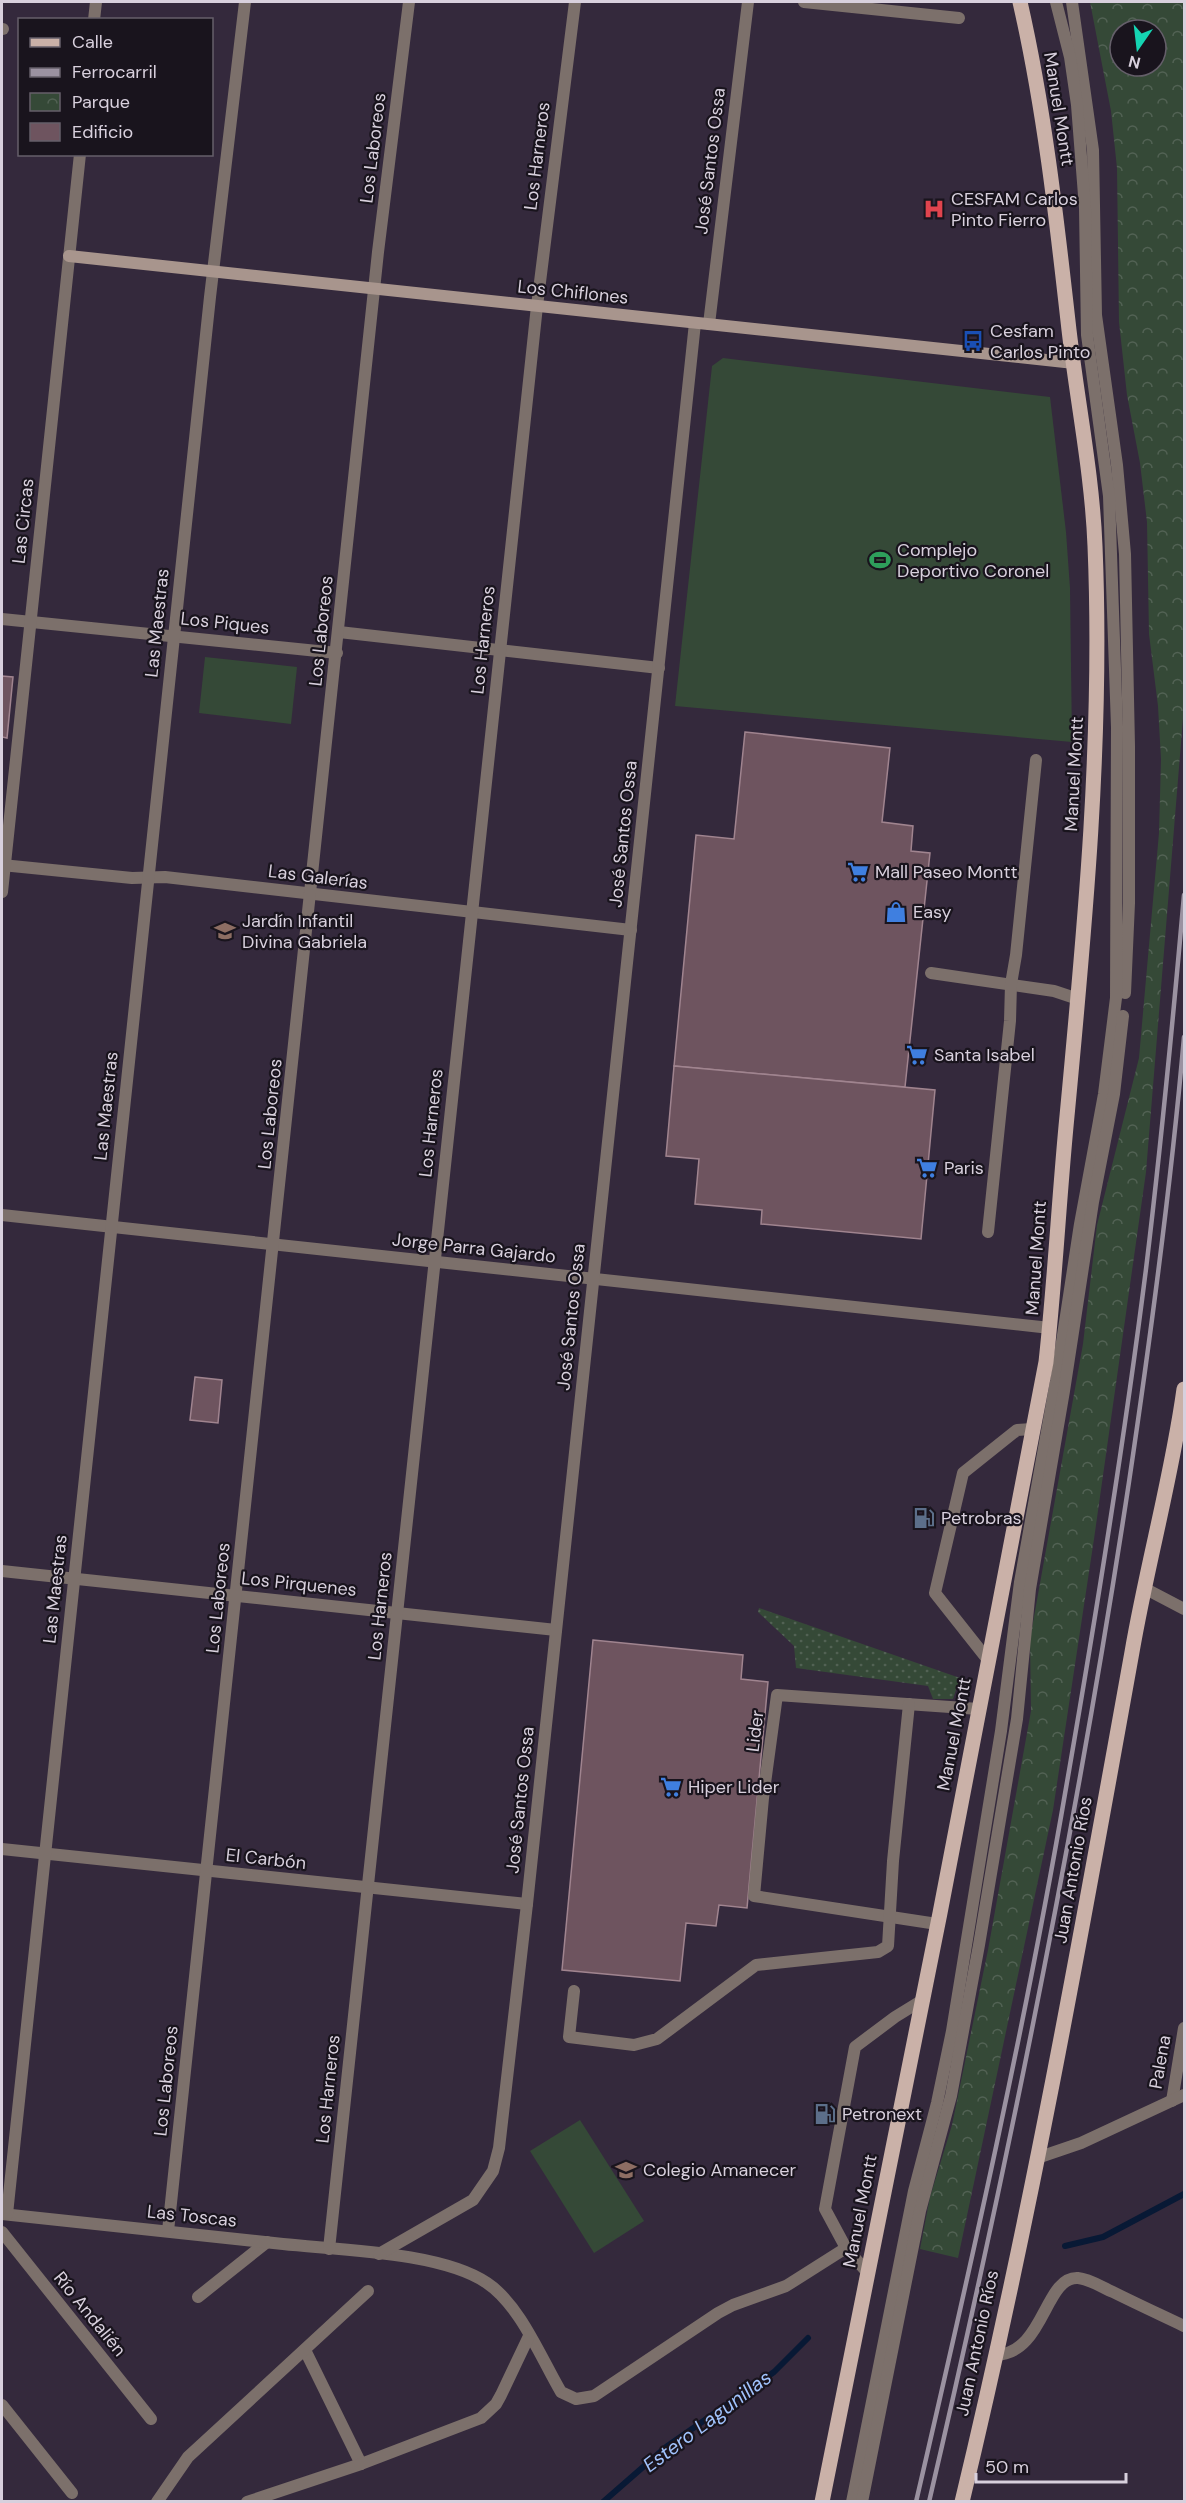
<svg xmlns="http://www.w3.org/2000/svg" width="1186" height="2503" viewBox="0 0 1186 2503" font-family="'DM Sans',sans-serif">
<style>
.grass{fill:url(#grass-dots)}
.park{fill:url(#park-crowns);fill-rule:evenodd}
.garden{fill:#354937}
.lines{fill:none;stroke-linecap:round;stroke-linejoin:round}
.stream{stroke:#081935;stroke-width:6}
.building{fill:#6e545f;stroke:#a0848f;stroke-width:1.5}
.lane{stroke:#7c706b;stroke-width:12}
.street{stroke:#7c706b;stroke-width:12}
.secondary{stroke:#a8958d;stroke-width:12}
.primary{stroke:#cab1a8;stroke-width:15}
.rail{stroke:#9b92a1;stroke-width:4.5}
.labels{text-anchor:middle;stroke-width:4.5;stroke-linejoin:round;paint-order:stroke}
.street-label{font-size:18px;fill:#d8d0dd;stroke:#19141d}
.poi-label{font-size:18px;fill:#d8d0dd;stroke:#19141d;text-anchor:start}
.water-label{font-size:20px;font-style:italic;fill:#a1c3fd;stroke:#19141d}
</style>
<defs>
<pattern id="grass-dots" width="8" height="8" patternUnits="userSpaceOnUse" patternTransform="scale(1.5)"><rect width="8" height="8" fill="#354937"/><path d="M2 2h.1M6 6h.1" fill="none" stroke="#526254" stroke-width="1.8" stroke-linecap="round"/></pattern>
<pattern id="park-crowns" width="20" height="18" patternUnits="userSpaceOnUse" patternTransform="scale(1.5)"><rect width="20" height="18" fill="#354937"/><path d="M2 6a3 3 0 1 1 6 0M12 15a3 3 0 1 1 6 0" fill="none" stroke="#526254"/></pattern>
</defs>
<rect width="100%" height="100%" fill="#34293c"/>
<polygon class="grass" points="759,1608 960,1678 953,1699 933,1699 928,1686 796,1668 794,1646 758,1612"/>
<path class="park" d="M1090,2H1184V706L1146,1172L1094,1539L1053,1810L958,2258L920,2249L930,2197L952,2125L988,1950L1031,1711L1030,1639L1083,1344L1097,1225L1139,1058L1159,833L1161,759L1158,706L1149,634L1147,522L1140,463L1127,395L1119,322L1117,168L1111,111ZM1120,30H1156V66H1120Z"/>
<g class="garden">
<polygon points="723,358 1050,397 1066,532 1070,588 1072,742 675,706 712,366"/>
<polygon points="205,657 297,667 291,724 199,713"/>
<polygon points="580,2120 644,2221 594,2253 530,2151"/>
</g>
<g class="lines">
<g class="stream">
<polyline points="1065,2246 1103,2237 1184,2194"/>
<polyline points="603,2502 666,2447 774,2372 808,2338"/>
</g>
</g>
<g class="building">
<polygon points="2,676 13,677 7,738 2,737"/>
<polygon points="745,732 890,748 882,822 913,826 911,851 930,853 905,1087 674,1066 696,835 734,839"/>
<polygon points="674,1066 935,1090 921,1239 761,1224 762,1210 695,1204 699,1159 666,1156"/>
<polygon points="195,1377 222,1380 218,1423 190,1420"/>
<polygon points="593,1640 743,1655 741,1679 768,1682 747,1908 719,1905 716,1926 686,1923 680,1981 562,1970"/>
</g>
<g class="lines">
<g class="lane">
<polyline points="1072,2 1093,150 1096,315 1117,465 1125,554 1129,746 1129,903 1125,993"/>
<polyline points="931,973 1054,991 1078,999"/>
<polyline points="988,1232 1010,1021 1011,984 1016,955 1036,760"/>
<polyline points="988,1660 935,1593 963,1473 1017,1430 1032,1429"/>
<polyline points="937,1924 754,1896 763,1798 777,1695 979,1709"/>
<polyline points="574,1991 569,2037 634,2045 657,2039 756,1965 878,1952 888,1946 893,1861 909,1704"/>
<polyline points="846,2248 825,2209 855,2047 895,2017 921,2001"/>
<polyline points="198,2297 267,2242"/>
<polyline points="852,2502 914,2191 937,2103 952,2031 1001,1731 1020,1582 1056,1381 1080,1224 1104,1094 1116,998 1117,727 1109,496 1087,335 1085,208 1077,105 1070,57 1056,2"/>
<polyline points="862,2502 920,2211 951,2096 979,1945 1017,1719 1030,1589 1064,1391 1093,1202 1114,1094 1123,1016"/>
</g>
<g class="street">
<polyline points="804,2 959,18"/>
<polyline points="94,20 96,2"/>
<polyline points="2,29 3,29"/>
<polyline points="709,324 748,2"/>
<polyline points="2,619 337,653"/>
<polyline points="339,632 659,668"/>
<polyline points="2,865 132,878 165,877 631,930"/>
<polyline points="2,892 80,154"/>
<polyline points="2,1215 1050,1328"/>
<polyline points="2,1571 556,1630"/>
<polyline points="1144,1588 1184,1609"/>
<polyline points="2,1849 527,1904"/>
<polyline points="1172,2101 1184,2028"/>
<polyline points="1037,2158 1081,2143 1184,2095"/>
<path d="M2,2214C95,2224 189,2234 283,2244C339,2250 442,2252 487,2283C520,2305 541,2358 561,2392L576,2399L594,2396L718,2313L733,2305L786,2286L846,2248L867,2272"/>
<polyline points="7,2214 210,297 245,2"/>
<polyline points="168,2231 378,252 409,2"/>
<polyline points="2,2232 151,2419"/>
<polyline points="329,2249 537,306 575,2"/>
<polyline points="379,2254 473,2200 493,2171 499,2148 527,1904 695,323"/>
<polyline points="305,2350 361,2464"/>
<path d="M995,2355C1045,2354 1044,2276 1078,2278C1090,2279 1103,2288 1113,2292C1137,2304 1161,2315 1184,2326"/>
<polyline points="2,2405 72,2493"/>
<polyline points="157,2502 188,2457 368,2291"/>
<polyline points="247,2502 361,2464 481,2418 496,2404 501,2395 529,2336"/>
</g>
<polyline class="secondary" points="69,256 1074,363"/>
<g class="primary">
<path d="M822,2502L940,1913L1046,1362C1055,1280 1059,1198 1067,1116C1085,926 1103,737 1095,546C1092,470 1076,396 1068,321C1056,214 1044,107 1020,2"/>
<path d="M962,2502C1030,2220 1081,1936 1132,1652C1147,1564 1172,1477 1184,1389"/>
</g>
<g class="rail">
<path d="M916,2502C971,2265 1025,2027 1066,1788C1096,1616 1124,1443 1146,1269C1161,1145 1173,1020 1184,895"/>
<path d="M929,2502C1008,2164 1077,1825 1129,1482C1151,1334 1171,1186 1184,1037"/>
</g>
</g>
<defs>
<symbol id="hospital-bare" viewBox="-9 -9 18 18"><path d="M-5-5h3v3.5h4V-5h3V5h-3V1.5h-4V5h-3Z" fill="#e0444e" stroke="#19141d" stroke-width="2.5" paint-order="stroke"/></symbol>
<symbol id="bus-bare" viewBox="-9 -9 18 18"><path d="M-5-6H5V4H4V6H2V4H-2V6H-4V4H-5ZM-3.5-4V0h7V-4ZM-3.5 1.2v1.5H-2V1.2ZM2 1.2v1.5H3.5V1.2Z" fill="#1a4fb4" stroke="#19141d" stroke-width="2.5" paint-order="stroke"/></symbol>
<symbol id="stadium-bare" viewBox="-9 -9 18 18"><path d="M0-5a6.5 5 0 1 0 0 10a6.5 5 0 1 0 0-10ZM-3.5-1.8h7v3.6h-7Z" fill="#2e9e5b" stroke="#19141d" stroke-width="2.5" paint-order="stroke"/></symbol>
<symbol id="supermarket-bare" viewBox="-9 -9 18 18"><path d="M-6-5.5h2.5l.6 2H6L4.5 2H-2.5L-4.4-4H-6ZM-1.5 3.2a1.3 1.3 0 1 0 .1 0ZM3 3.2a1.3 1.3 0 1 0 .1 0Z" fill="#3f7fe0" stroke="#19141d" stroke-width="2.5" paint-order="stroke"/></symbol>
<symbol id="shop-bare" viewBox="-9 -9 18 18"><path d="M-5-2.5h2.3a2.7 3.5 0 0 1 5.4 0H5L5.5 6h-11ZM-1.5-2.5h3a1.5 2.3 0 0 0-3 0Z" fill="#3f7fe0" stroke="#19141d" stroke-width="2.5" paint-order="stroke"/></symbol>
<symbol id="school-bare" viewBox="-9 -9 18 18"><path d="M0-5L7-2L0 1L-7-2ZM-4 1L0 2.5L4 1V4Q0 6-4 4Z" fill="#8d6e63" stroke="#19141d" stroke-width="2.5" paint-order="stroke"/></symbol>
<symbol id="fuel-bare" viewBox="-9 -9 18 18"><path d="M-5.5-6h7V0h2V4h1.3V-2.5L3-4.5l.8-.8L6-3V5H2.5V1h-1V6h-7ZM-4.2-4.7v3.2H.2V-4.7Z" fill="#5c6f8a" stroke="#19141d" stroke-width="2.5" paint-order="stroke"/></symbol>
</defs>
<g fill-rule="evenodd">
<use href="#hospital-bare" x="919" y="194" width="30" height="30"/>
<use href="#bus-bare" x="958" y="326" width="30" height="30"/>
<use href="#stadium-bare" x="865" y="545" width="30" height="30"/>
<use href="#supermarket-bare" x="843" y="857" width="30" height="30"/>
<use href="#shop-bare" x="881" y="897" width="30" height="30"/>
<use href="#school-bare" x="210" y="916" width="30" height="30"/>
<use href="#supermarket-bare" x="902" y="1040" width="30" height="30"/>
<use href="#supermarket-bare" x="912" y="1153" width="30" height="30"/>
<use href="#fuel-bare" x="909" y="1503" width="30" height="30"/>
<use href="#supermarket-bare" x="656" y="1772" width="30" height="30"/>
<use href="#fuel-bare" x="810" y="2099" width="30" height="30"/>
<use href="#school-bare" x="611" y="2155" width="30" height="30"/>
</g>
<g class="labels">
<g class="street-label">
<text transform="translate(1059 109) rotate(81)" y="6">Manuel Montt</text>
<text transform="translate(373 148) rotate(-83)" y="6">Los Laboreos</text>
<text transform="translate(537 156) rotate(-83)" y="6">Los Harneros</text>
<text transform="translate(710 161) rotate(-83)" y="6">José Santos Ossa</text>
<text transform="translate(573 292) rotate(6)" y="6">Los Chiflones</text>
<text transform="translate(23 521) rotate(-84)" y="6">Las Circas</text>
<text transform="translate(157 623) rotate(-84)" y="6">Las Maestras</text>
<text transform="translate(225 623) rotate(6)" y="6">Los Piques</text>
<text transform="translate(321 631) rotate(-84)" y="6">Los Laboreos</text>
<text transform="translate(483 640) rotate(-84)" y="6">Los Harneros</text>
<text transform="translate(1074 774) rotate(-87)" y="6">Manuel Montt</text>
<text transform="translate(623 834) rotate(-84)" y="6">José Santos Ossa</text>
<text transform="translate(318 877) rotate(7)" y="6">Las Galerías</text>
<text transform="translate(106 1106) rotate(-84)" y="6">Las Maestras</text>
<text transform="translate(270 1114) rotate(-84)" y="6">Los Laboreos</text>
<text transform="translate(431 1123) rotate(-84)" y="6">Los Harneros</text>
<text transform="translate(474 1248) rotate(6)" y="6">Jorge Parra Gajardo</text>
<text transform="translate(1036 1258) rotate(-86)" y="6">Manuel Montt</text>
<text transform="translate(571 1317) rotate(-84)" y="6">José Santos Ossa</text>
<text transform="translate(299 1584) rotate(6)" y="6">Los Pirquenes</text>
<text transform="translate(55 1589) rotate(-84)" y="6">Las Maestras</text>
<text transform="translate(218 1598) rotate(-84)" y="6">Los Laboreos</text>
<text transform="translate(380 1606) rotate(-84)" y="6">Los Harneros</text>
<text transform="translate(755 1731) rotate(-83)" y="6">Lider</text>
<text transform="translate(954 1734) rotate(-79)" y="6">Manuel Montt</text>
<text transform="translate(520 1800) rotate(-84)" y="6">José Santos Ossa</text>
<text transform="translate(266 1859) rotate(6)" y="6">El Carbón</text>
<text transform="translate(1073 1870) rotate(-80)" y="6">Juan Antonio Ríos</text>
<text transform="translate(1160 2062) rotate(-80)" y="6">Palena</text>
<text transform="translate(166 2081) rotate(-84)" y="6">Los Laboreos</text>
<text transform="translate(328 2089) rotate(-84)" y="6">Los Harneros</text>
<text transform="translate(860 2211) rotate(-79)" y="6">Manuel Montt</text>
<text transform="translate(192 2216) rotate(6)" y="6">Las Toscas</text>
<text transform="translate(90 2314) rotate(51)" y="6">Río Andalién</text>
<text transform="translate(977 2343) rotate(-78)" y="6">Juan Antonio Ríos</text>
</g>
<g class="poi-label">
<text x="951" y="205">CESFAM Carlos<tspan x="951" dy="21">Pinto Fierro</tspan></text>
<text x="990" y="337">Cesfam<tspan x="990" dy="21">Carlos Pinto</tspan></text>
<text x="897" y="556">Complejo<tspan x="897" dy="21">Deportivo Coronel</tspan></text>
<text x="875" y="878">Mall Paseo Montt</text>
<text x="913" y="918">Easy</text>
<text x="242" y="927">Jardín Infantil<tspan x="242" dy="21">Divina Gabriela</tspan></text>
<text x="934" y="1061">Santa Isabel</text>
<text x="944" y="1174">Paris</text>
<text x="941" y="1524">Petrobras</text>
<text x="688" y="1793">Hiper Lider</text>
<text x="842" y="2120">Petronext</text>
<text x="643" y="2176">Colegio Amanecer</text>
</g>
<g class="water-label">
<text transform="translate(707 2421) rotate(-37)" y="7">Estero Lagunillas</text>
</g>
</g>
<rect width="1186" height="2503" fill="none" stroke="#d8d0dd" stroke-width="6"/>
<rect x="18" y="18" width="195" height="138" fill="#19141d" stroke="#655f6a" stroke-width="1.5"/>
<rect x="30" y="38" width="30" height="9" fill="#cab1a8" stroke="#655f6a" stroke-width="1.5"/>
<text x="72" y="48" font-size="18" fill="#d8d0dd">Calle</text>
<rect x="30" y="68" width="30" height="9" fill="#9b92a1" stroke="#655f6a" stroke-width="1.5"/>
<text x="72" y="78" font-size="18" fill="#d8d0dd">Ferrocarril</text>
<rect x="30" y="93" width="30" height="18" fill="url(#park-crowns)" stroke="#655f6a" stroke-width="1.5"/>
<text x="72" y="108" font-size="18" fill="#d8d0dd">Parque</text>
<rect x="30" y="123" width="30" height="18" fill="#6e545f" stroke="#655f6a" stroke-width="1.5"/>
<text x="72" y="138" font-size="18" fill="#d8d0dd">Edificio</text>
<g transform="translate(1138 48) rotate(194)"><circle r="28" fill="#19141d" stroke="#655f6a" stroke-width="1.5"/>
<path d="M0-4.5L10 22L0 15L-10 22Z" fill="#15d5b3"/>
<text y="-9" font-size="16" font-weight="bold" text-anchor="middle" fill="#d8d0dd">N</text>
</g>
<path d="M976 2473v9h150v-9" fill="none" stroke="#d8d0dd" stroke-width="3"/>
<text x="985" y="2473" font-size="18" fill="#d8d0dd" stroke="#19141d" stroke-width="4.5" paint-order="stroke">50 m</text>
</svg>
